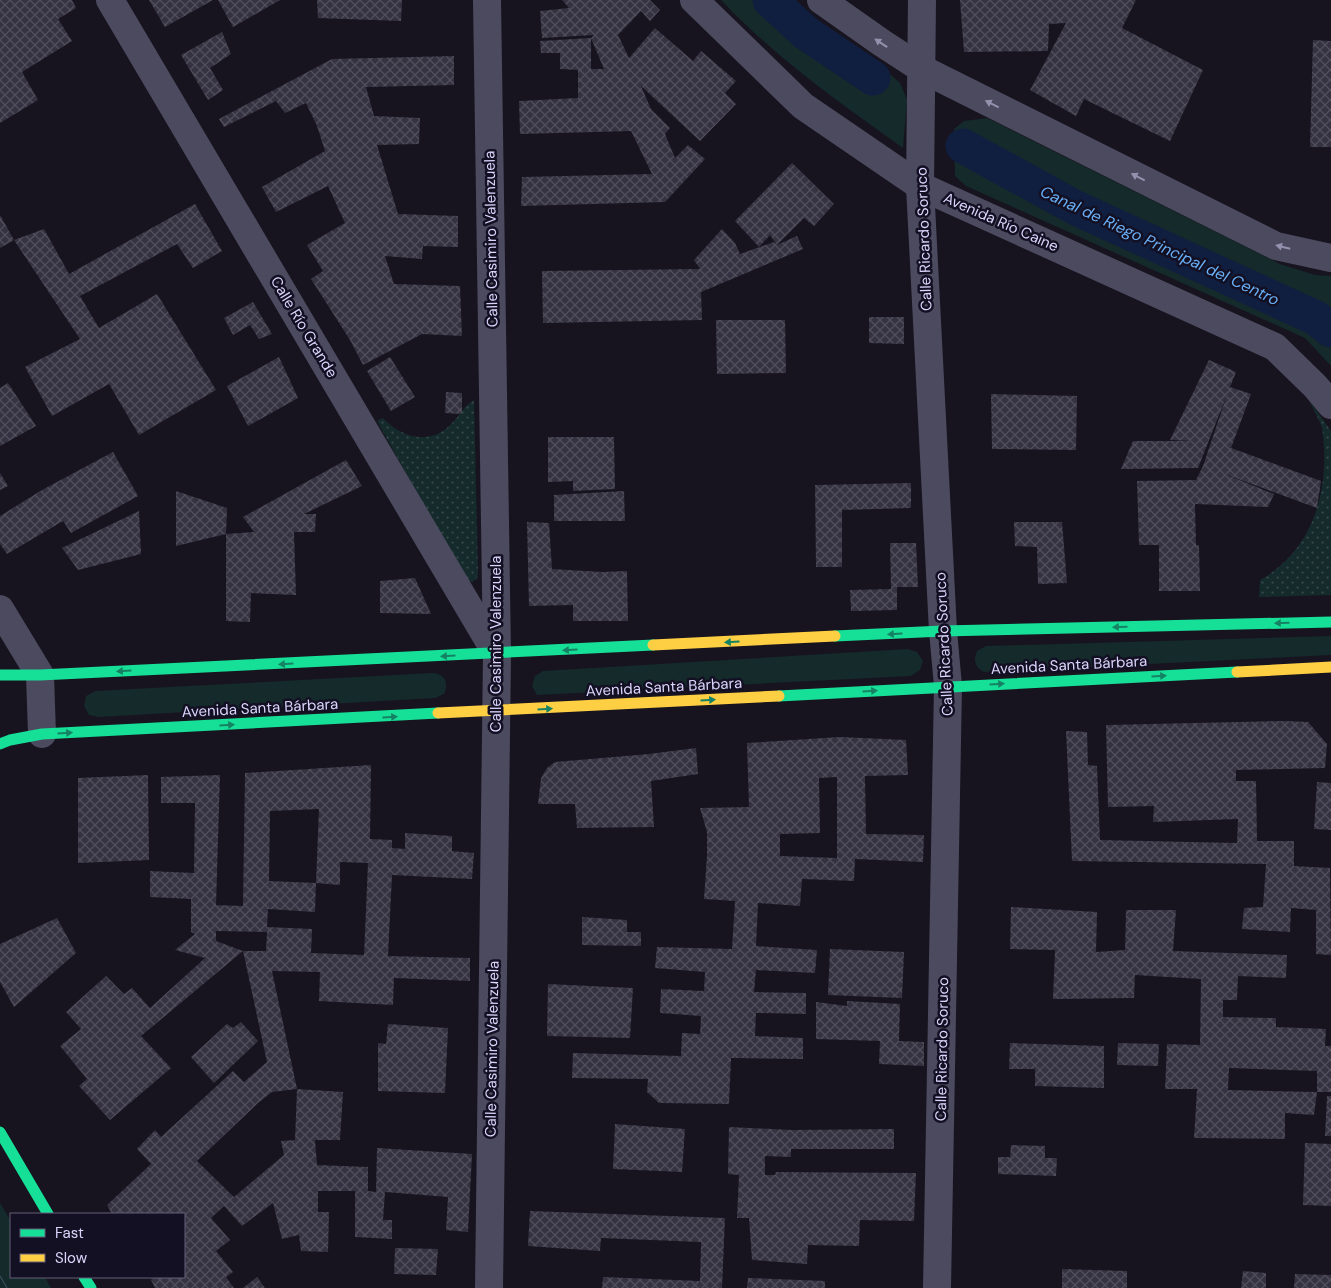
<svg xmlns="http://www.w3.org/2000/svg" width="1331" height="1288" viewBox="0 0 1331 1288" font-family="'DM Sans',sans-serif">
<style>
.green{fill:#142a2b}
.park{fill:url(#park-dots)}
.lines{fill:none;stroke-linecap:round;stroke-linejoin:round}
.canal{stroke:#101f40;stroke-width:35}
.building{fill:url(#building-cross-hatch);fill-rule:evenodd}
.street{stroke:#4c4a5f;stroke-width:28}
.fast{stroke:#16e098;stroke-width:11}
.slow{stroke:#ffcf43;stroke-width:11}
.tram{stroke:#455767;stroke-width:1}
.oneway{fill:#9490ae}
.oneway2{fill:#158263}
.labels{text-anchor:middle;stroke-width:5;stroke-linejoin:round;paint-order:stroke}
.street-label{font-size:15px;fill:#dbd5fc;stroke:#141023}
.water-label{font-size:16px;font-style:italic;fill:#69aff6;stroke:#141023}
</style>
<defs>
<pattern id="park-dots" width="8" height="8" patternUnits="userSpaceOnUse" patternTransform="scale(1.25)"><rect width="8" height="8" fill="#142a2b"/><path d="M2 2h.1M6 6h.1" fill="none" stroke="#36484b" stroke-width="1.8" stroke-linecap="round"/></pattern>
<pattern id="building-cross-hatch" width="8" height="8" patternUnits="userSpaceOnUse" patternTransform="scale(1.25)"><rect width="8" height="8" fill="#353241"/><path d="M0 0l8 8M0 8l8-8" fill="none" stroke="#524f5d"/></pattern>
</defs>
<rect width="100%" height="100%" fill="#17141f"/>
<g class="green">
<path d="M721,0H783L816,27L883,68L900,83L907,100L903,148C840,103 775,57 721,0Z"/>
<polygon points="987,118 1280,264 1315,275 1331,276 1331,366 1305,338 966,186 955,176 954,129 964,121"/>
<path d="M1331,636V655L984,672C975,667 973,660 977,651L986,646Z"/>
<polygon points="908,649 917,652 923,661 920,670 911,676 537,695 532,686 535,676 543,671"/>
<path d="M432,673C445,673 449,683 444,694L435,698L99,717L89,715L84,706L86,696L95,691Z"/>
<polygon points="0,1203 11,1221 11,1277 45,1277 51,1288 0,1288"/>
</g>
<g class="park">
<path d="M474,400L478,573L477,579L472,582L466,580L462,574L377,421L383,418C401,438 432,446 452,423C460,415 464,406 474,400Z"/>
<path d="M1309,400L1331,431V595L1259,597L1260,580C1314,550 1331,488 1322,428C1319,419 1313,409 1309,400Z"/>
</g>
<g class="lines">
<g class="canal">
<polyline points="770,0 806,33 873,78"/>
<polyline points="963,146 1076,208 1316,318 1331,330"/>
</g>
</g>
<g class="building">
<polygon points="0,0 72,0 76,8 58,19 72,41 22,72 38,100 0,123"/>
<polygon points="149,0 213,0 165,27"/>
<polygon points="218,0 280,0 233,27"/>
<polygon points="317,0 402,0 401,21 318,18"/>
<path d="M562,0H650L660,10L650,21L641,11L618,35L629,58L655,28L693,61L701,51L736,81L725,93L736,104L700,141L641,86L651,109L670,128L665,134L675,158L688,145L705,159L665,202L521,206L522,177L652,174L631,131L520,134L519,101L578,98V70L560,69V53H541L540,41L591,38L594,35L542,38L540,11L569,8ZM591,38L604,69H591Z"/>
<polygon points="960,0 1136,0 1122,28 1203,70 1170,141 1084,99 1076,116 1030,90 1066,23 1049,24 1048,51 964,52"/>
<polygon points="222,32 231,54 210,68 223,90 208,100 181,55"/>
<polygon points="1313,40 1331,41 1331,147 1310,147"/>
<polygon points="454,56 454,85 366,87 374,116 420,118 419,144 377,145 398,214 458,216 458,247 423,246 422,259 385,256 394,284 460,286 462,336 422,334 363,365 350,340 311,279 323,271 307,245 345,223 328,186 276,212 262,187 325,151 317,126 306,103 285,113 276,101 224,127 219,119 332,59"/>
<polygon points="792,163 834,204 814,226 804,218 777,245 797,236 803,249 701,292 702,320 543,323 542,271 700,269 694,260 722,229 735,243 740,254 774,242 777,245 770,235 759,247 735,221"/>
<polygon points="195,204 222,251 193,268 177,244 80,296 99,328 157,294 216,390 139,435 109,384 52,416 25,367 80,339 14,240 44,229 69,274"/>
<polygon points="0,215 14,240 0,248"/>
<polygon points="253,302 272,334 259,339 250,325 233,335 224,318"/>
<polygon points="869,317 904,317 904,344 869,343"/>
<polygon points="716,320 785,320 786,373 717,374"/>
<polygon points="279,357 298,398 248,426 227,386"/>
<polygon points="390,357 415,397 391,411 367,371"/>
<polygon points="1209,360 1236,372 1230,387 1251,394 1231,448 1321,481 1317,508 1222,473 1274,494 1268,507 1195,504 1196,545 1199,545 1200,591 1159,591 1159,545 1139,545 1137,481 1196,480 1203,466 1227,395 1198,468 1121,469 1133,441 1194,441 1170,440"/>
<polygon points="8,383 36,426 0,446 0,388"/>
<polygon points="446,392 462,393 462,414 445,413"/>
<polygon points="991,394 1077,396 1076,450 992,449"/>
<polygon points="548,437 614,437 615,489 573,491 573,481 548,482"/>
<polygon points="113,452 138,496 71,533 63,521 7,554 0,544 0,516 42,490"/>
<polygon points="346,460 362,486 304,514 316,514 315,532 294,532 296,595 251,593 250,622 226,621 226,534 176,546 176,491 227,508 226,534 254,532 243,517"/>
<polygon points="0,473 8,486 0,490"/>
<polygon points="911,483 911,508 842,510 842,567 816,567 815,485"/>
<polygon points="624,491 625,521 554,521 554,495"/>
<polygon points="139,511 141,554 78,570 62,548"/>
<polygon points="527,522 549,523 552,569 602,572 627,571 628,621 573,621 573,605 529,606"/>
<polygon points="1014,522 1062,522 1067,583 1038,584 1037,547 1015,546"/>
<polygon points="890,543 916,543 918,587 897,587 897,610 851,611 850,590 891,589"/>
<polygon points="415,578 431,614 380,613 380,581"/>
<polygon points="1285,721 1308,722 1327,744 1325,768 1236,770 1236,781 1256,781 1257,841 1294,841 1294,866 1330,868 1331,955 1316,954 1316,910 1291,908 1290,932 1242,929 1244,908 1263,907 1266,864 1072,861 1066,731 1087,732 1088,765 1097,766 1100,840 1237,843 1238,819 1153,822 1154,806 1108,807 1106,725"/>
<path d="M840,737L906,740L908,775L865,776L866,834L924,835L923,862L855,859L854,881L802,879L800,906L758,903L756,946L817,950L815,973L756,970L754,992L806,993V1014L756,1013L755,1036L803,1038V1059L731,1058L729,1104L659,1103L647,1092L648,1079L572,1078L573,1053L681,1056L682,1033L700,1034L701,1016L660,1013L661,989L704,991L705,972L655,968L657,947L732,949L735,901L704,899L707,855V832L700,808L749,807L747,743ZM837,777V858L780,856V834L820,833L819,778Z"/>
<polygon points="696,748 698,774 651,781 654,827 577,828 575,804 538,804 541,778 547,768 555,762 649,754"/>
<path d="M371,765L370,839L392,840V848L405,849V833L452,836V851L474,853L472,879L392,875L388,956L470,958V981L394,978L393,1005L319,1001L320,972L272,971L297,1089L272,1092L258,1103L197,1161L234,1197L284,1155L281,1141L295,1140L297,1089L343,1092L340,1140H315L317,1165L368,1167V1191L376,1192L377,1148L472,1154L468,1232L446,1230L448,1197L385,1192L383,1220H392V1239L355,1237V1191H318V1212H329L328,1252L301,1251L299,1235L282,1239L273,1203L242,1226L224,1206L211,1218L230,1240L216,1251L233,1272L226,1277L234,1288H155L151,1280L154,1277H184V1214H112L107,1205L151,1164L137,1149L155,1130L161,1137L233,1071L244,1082L267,1062L243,951H266L267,932L216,931V941L243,951L141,1036L171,1068L110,1120L79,1086L87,1079L60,1046L81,1029L66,1012L106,976L124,994L132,988L150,1008L205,958L175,950L195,934L191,932V899L150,897V871L194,873L195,803H161V777L220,775L216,905L243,906L245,773ZM319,809L316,883L269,881L270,811ZM340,862L368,863L364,955L311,953L312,929L267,927L268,909L315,912L316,883L340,885Z"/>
<polygon points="148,775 149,860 78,863 78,778"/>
<polygon points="1317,782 1331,783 1331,830 1314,829"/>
<path d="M1011,907L1097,912L1096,952L1125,950L1126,910H1176L1173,951L1287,955L1286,978L1238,976L1237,1000H1223V1017L1276,1018V1027L1326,1029L1325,1046H1331V1092H1317L1314,1115L1285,1113V1139L1194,1138L1197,1089H1165L1167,1044L1200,1045L1201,979L1135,975L1134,998L1053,999L1055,950L1010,949ZM1229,1068L1317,1071V1092L1228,1090Z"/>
<polygon points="582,917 627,920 627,932 641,932 641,946 582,945"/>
<polygon points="57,918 76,953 14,1007 0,982 0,944"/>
<polygon points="830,949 904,952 902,998 828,995"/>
<polygon points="548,984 633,988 630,1038 547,1036"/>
<polygon points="847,1001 900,1004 899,1041 924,1042 924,1066 879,1064 880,1041 816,1039 816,1002 847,1006"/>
<polygon points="241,1022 258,1041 214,1083 191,1057 227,1024 233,1028"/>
<polygon points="388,1024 448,1028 445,1093 378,1091 378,1043 386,1044"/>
<polygon points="1010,1043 1104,1046 1104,1088 1035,1086 1035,1069 1009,1069"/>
<polygon points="1118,1043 1159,1044 1158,1066 1117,1065"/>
<polygon points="1327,1096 1331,1096 1331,1136 1325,1136"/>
<polygon points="615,1124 685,1129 682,1172 613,1169"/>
<polygon points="729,1127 792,1130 894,1129 894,1149 791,1149 791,1157 765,1156 765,1175 775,1175 776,1172 916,1173 914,1221 860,1220 859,1246 808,1245 807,1264 752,1260 749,1218 737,1218 739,1175 728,1174"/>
<polygon points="1305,1143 1331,1144 1331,1206 1303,1205"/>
<polygon points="1011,1145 1045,1146 1045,1158 1057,1158 1056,1176 998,1174 998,1157 1010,1157"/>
<polygon points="530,1211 725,1218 722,1288 602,1288 603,1277 700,1281 701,1242 601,1238 600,1251 528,1246"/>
<polygon points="395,1248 438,1249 436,1275 394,1274"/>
<polygon points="1062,1269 1127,1271 1127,1288 1062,1288"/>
<polygon points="1243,1271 1266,1273 1266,1288 1241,1288"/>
<polygon points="1295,1274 1331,1275 1331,1288 1294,1288"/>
<polygon points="257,1277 265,1288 243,1288"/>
<polygon points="748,1278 825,1281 825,1288 747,1288"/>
</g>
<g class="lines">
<g class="street">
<polyline points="110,0 496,653"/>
<polyline points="487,0 497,654 489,1288"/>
<polyline points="694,0 803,106 920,186 1275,347 1315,386 1331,405"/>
<polyline points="821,0 882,43 922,69 1276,246 1331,258"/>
<polyline points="922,0 920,186 943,631 948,686 937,1288"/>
<polyline points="0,609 40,675 42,734"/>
</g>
<g class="fast">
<polyline points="835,636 943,631 1331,622"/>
<polyline points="0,675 40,675 653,645"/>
<polyline points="779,696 1237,672"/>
<polyline points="0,744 10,740 42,734 438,713"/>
<polyline points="0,1132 48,1214"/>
<polyline points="84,1277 91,1288"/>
</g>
<g class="slow">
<polyline points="653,645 835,636"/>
<polyline points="1237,672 1331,667"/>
<polyline points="438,713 779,696"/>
</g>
<polyline class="tram" points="0,1276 7,1288"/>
</g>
<defs><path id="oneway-solid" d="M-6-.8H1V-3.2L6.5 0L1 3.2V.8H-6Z" transform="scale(1.25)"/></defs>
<g class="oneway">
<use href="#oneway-solid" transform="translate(881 43) rotate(-146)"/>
<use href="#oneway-solid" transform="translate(992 104) rotate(-153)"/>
<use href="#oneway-solid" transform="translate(1138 177) rotate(-153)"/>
<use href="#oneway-solid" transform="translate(1283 247) rotate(-166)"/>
</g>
<g class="oneway2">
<use href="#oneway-solid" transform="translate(1282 623) rotate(179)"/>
<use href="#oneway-solid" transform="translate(1120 627) rotate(179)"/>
<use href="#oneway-solid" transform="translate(895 634) rotate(177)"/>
<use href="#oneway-solid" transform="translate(732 642) rotate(177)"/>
<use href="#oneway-solid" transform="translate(570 650) rotate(177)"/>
<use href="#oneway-solid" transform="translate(448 656) rotate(177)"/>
<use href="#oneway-solid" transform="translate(286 664) rotate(177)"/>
<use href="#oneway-solid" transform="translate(124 671) rotate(177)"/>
<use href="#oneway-solid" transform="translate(1159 676) rotate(-3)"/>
<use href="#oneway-solid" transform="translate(997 684) rotate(-3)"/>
<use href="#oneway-solid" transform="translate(870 691) rotate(-3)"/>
<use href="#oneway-solid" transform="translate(708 700) rotate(-3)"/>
<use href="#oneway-solid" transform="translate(545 709) rotate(-3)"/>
<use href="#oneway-solid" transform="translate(390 717) rotate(-3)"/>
<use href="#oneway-solid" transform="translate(227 725) rotate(-3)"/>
<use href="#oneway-solid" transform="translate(65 733) rotate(-3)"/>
</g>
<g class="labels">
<g class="street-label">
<text transform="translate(1001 222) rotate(24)" y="5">Avenida Río Caine</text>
<text transform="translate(491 239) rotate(-91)" y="5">Calle Casimiro Valenzuela</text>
<text transform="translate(924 239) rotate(-92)" y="5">Calle Ricardo Soruco</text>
<text transform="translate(304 327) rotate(59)" y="5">Calle Río Grande</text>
<text transform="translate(496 644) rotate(-90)" y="5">Calle Casimiro Valenzuela</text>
<text transform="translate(944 644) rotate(-93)" y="5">Calle Ricardo Soruco</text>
<text transform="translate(1069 665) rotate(-3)" y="5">Avenida Santa Bárbara</text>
<text transform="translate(664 687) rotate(-3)" y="5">Avenida Santa Bárbara</text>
<text transform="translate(260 708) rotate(-3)" y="5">Avenida Santa Bárbara</text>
<text transform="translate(492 1049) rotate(-89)" y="5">Calle Casimiro Valenzuela</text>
<text transform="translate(942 1049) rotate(-89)" y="5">Calle Ricardo Soruco</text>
</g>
<g class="water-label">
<text transform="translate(1160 245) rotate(25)" y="6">Canal de Riego Principal del Centro</text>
</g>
</g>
<rect x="10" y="1213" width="175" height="65" fill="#141023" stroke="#645f7a"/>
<rect x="20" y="1229" width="25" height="8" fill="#16e098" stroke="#645f7a"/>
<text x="55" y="1238" font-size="15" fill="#dbd5fc">Fast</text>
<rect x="20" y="1254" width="25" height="8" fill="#ffcf43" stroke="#645f7a"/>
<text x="55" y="1263" font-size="15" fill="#dbd5fc">Slow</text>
</svg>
